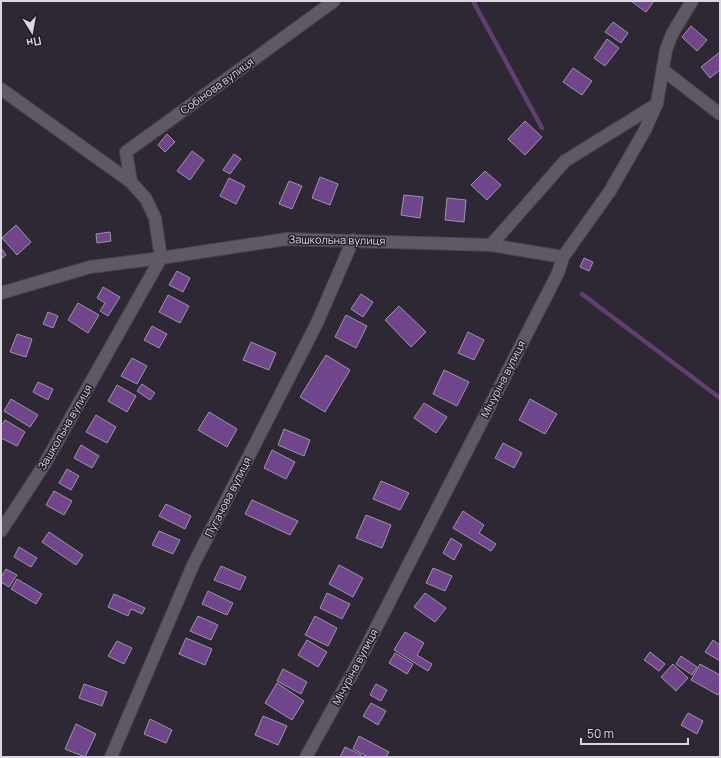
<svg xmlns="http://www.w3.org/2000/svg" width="721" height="758" viewBox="0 0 721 758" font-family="Manrope,sans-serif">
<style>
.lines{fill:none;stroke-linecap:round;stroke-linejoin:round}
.stream{stroke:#5f4070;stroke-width:4.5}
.building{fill:#6f468c;stroke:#9c95a3}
.minor-casing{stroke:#4a444e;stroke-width:14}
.minor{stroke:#5f5865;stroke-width:12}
.labels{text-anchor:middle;stroke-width:3;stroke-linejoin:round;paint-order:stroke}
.street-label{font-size:11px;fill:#dbd7de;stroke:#251e2a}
</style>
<rect width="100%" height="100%" fill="#2e2834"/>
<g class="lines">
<g class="stream">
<polyline points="473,1 542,128"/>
<polyline points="582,294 720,398"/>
</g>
</g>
<g class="building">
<polygon points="631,1 654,1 646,12"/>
<polygon points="613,22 628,33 621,43 605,32"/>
<polygon points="691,26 707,40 697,51 682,37"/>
<polygon points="607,39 619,48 605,66 594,58"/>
<polygon points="720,52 720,70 710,78 701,67"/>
<polygon points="573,68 592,81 582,95 563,82"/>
<polygon points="525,121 542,137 525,155 508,139"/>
<polygon points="167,134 175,142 165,152 158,145"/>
<polygon points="192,151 204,160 190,180 177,171"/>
<polygon points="234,154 241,159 230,174 223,170"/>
<polygon points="485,171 501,185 487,200 471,185"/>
<polygon points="320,177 338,184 330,205 312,198"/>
<polygon points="229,178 245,186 236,204 220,196"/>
<polygon points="289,181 302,186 292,209 279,204"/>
<polygon points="404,195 423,197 420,218 401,215"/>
<polygon points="447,198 466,200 464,222 445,220"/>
<polygon points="16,225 31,242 17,255 2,238"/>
<polygon points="110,232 111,241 97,243 96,234"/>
<polygon points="1,248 6,255 1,259"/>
<polygon points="584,258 593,262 589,271 580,267"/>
<polygon points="177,271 190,278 183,292 169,285"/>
<polygon points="103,287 120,297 108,316 100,311 105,303 97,298"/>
<polygon points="361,294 373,302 363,317 351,309"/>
<polygon points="168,295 189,306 180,323 159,312"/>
<polygon points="78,303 99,315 88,333 68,320"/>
<polygon points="399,306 426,332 411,347 385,320"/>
<polygon points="48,312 58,316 53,328 43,324"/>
<polygon points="346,315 367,326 356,348 335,337"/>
<polygon points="152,326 167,334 159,348 144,340"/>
<polygon points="468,332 484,340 474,360 458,353"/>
<polygon points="17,334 32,339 26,357 10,352"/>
<polygon points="251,342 276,353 269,370 243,360"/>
<polygon points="326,355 350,370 325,412 300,397"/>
<polygon points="132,358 147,366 137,384 121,376"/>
<polygon points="444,370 469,382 457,406 433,394"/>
<polygon points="38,382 53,389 48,400 33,392"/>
<polygon points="142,384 155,393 150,400 137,391"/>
<polygon points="117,385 136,396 127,412 108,401"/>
<polygon points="11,399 38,415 30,427 4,411"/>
<polygon points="530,399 557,414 545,434 519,420"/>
<polygon points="424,403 447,417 436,433 414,418"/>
<polygon points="209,412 237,429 227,447 198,430"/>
<polygon points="96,415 116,427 107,443 86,432"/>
<polygon points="5,420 25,432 17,446 1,438 1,426"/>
<polygon points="284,429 310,440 304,456 278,445"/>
<polygon points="503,443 522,453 514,468 495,458"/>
<polygon points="81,445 99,456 92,468 74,458"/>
<polygon points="272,450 295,462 286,479 264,468"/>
<polygon points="67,469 79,476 71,490 59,483"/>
<polygon points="381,481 409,493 400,510 373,499"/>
<polygon points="54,491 72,501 64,515 46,505"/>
<polygon points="252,500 298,521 290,535 245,514"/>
<polygon points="166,504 191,516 185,529 159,516"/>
<polygon points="463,511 484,525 479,533 496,544 491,551 453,528"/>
<polygon points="366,515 391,525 382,548 356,538"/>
<polygon points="159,531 180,540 173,554 152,545"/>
<polygon points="49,532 83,555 76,565 42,542"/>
<polygon points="451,538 462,545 454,560 443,553"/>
<polygon points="19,547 37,558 31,567 14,557"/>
<polygon points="339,565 363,578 353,597 329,584"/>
<polygon points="221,566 246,577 240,590 214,580"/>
<polygon points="433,568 452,576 445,591 426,583"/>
<polygon points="6,569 17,575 9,587 1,582 1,577"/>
<polygon points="17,579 42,594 36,604 11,589"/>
<polygon points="208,591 233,603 227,615 202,604"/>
<polygon points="327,593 350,604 342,619 320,608"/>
<polygon points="425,593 446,608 435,622 414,607"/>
<polygon points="114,594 145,608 142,614 131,609 128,616 108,607"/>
<polygon points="198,616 218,625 211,640 190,631"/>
<polygon points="315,616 337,628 328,646 305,635"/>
<polygon points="405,632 424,643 417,655 432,664 428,671 394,650"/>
<polygon points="186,638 212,649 205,665 179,654"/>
<polygon points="307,640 327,652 318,667 298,655"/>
<polygon points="713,640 720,645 720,661 705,652"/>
<polygon points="117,641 132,648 124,664 108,656"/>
<polygon points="650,652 665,664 659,671 644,660"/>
<polygon points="395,653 413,664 407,674 389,663"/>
<polygon points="681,656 697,667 692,675 676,664"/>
<polygon points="673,664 688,678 676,691 661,677"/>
<polygon points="700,664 720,675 720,692 718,695 691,680"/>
<polygon points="283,669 307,682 301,694 277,681"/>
<polygon points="277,683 304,701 292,720 265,703"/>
<polygon points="84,684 107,692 102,706 79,698"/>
<polygon points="376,684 387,690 381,701 370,695"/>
<polygon points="371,703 386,711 378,725 363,716"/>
<polygon points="688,713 703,721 697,734 681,725"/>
<polygon points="263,716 287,726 278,745 255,735"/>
<polygon points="150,719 172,730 166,743 144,734"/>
<polygon points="76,724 96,734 85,757 65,749"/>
<polygon points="359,736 389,752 386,757 368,757 353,749"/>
<polygon points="345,747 361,755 361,757 340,757"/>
</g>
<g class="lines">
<defs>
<g id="minor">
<polyline points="663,70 720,114"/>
<polyline points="1,89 131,182 146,199 155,218 161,258 44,465 1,531"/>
<polyline points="131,182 126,152 334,1"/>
<polyline points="491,245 565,161 657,104"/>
<polyline points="1,293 90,267 161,258 287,239 491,245 563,257"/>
<polyline points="111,757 193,565 317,323 353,240"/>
<polyline points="306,757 358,663 558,273 563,257 610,191 645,130 657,103 666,50 672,34 692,1"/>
</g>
</defs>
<use href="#minor" class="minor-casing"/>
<use href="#minor" class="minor"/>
</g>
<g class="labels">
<g class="street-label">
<text transform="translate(217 86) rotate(-36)" y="4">Собінова вулиця</text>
<text transform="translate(337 240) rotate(1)" y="4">Зашкольна вулиця</text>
<text transform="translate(503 379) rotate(-63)" y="4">Мічуріна вулиця</text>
<text transform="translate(65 427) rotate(-60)" y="4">Зашкольна вулиця</text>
<text transform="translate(228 497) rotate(-63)" y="4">Пугачова вулиця</text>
<text transform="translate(355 667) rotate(-62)" y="4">Мічуріна вулиця</text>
</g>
</g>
<rect width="721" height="758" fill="none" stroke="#dbd7de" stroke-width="4"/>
<g transform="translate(32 32) rotate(169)" stroke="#251e2a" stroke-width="3" paint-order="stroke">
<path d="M0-3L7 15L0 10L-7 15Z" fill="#dbd7de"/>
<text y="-6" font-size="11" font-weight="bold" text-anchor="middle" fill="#dbd7de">Пн</text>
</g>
<path d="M581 738v6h107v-6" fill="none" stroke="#dbd7de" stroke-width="2"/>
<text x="587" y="738" font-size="12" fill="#dbd7de" stroke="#251e2a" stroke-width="3" paint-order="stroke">50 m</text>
</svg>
